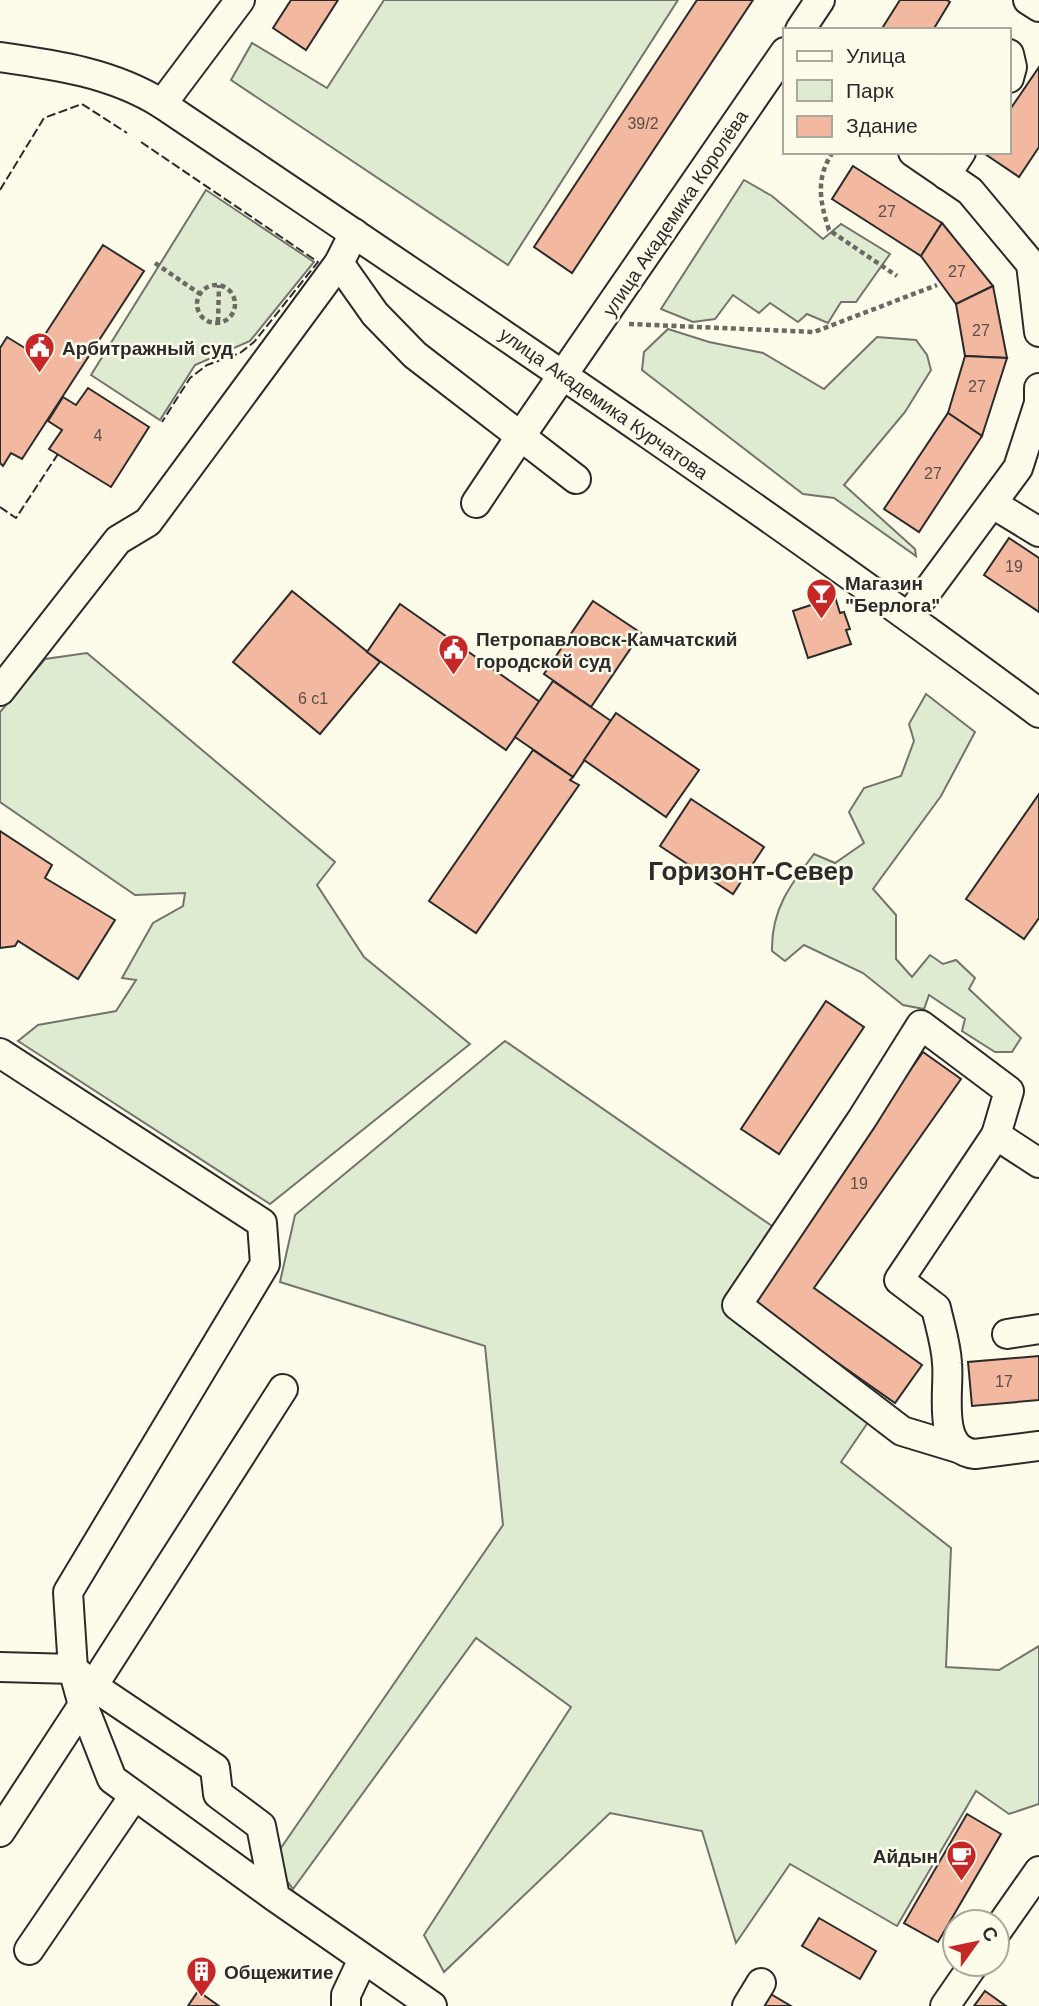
<svg xmlns="http://www.w3.org/2000/svg" width="1039" height="2006" viewBox="0 0 1039 2006" font-family="Helvetica,sans-serif">
<style>
.green{fill:#deebd1;stroke:#74746e;stroke-width:2}
.building{fill:#f2b8a0;stroke:#2b2b2b;stroke-width:2}
.lines{fill:none;stroke-linecap:round;stroke-linejoin:round}
.minor-casing{stroke:#2b2b2b;stroke-width:32}
.path{stroke:#6a6964;stroke-width:4.5;stroke-dasharray:5 3.5;stroke-linecap:butt}
.minor{stroke:#fdfbea;stroke-width:28}
.fence{stroke:#2b2b2b;stroke-width:2;stroke-dasharray:9 3.5;stroke-linecap:butt}
.labels{text-anchor:middle;stroke-width:5;stroke-linejoin:round;paint-order:stroke}
.number-label{font-size:16px;fill:#5d4e48}
.street-label{font-size:19px;fill:#2b2b2b;stroke:#fdfbea}
.poi-label{font-size:19px;font-weight:bold;fill:#2b2b2b;stroke:#fdfbea;text-anchor:start}
.district-label{font-size:26px;font-weight:bold;fill:#2b2b2b;stroke:#fdfbea}
</style>
<rect width="100%" height="100%" fill="#fdfbea"/>
<g class="green">
<polygon points="384,0 678,0 508,265 231,80 252,43 327,88"/>
<polygon points="744,180 772,196 823,239 841,224 890,254 856,302 841,302 828,323 807,314 798,322 770,303 759,313 733,295 715,319 693,322 661,309"/>
<polygon points="206,190 314,262 250,341 195,365 160,420 91,375"/>
<polygon points="668,329 709,342 763,353 824,389 877,337 916,340 927,355 931,370 905,412 844,485 915,549 916,556 834,498 803,494 642,370 644,352"/>
<polygon points="87,653 335,862 317,885 364,957 470,1044 270,1204 18,1041 38,1025 116,1011 136,980 122,978 153,923 183,906 185,893 135,895 0,802 0,712 45,659"/>
<path d="M926,694L975,732L941,796L873,889L896,915V959L912,977L930,955L943,964L956,960L975,978L969,989L1021,1038L1012,1052H995L962,1031L965,1019L929,995L924,1009L903,1005L863,973L804,945L785,961L772,951C771,910 790,885 814,854L835,863L864,843L849,812L864,788L901,776L914,741L909,724Z"/>
<polygon points="505,1041 772,1226 731,1302 871,1418 841,1462 951,1548 946,1667 999,1670 1039,1646 1039,1804 1009,1814 976,1791 897,1926 790,1864 736,1943 702,1831 610,1813 444,1972 424,1935 571,1707 476,1638 293,1889 272,1861 503,1525 485,1346 280,1282 295,1215"/>
</g>
<g class="building">
<polygon points="291,0 338,0 306,50 273,28"/>
<polygon points="697,0 753,0 572,273 534,247"/>
<polygon points="900,0 947,0 950,2 933,30 881,30"/>
<polygon points="1039,67 1039,147 1019,177 982,152 1009,152 1009,111"/>
<polygon points="853,166 942,223 921,256 832,199"/>
<polygon points="942,223 993,286 956,304 921,256"/>
<polygon points="103,245 144,271 22,459 11,453 3,466 0,463 0,348 7,337 33,353"/>
<polygon points="993,286 1007,358 965,356 956,304"/>
<polygon points="965,356 1007,358 982,436 948,413"/>
<polygon points="88,388 149,427 111,487 49,449 62,430 48,421 63,397 76,405"/>
<polygon points="948,413 982,436 919,532 884,509"/>
<polygon points="1009,538 1039,558 1039,612 984,575"/>
<polygon points="292,591 380,662 320,734 233,662"/>
<polygon points="835,597 840,613 844,612 850,629 846,630 851,644 808,658 793,611"/>
<polygon points="593,601 641,633 591,707 544,674"/>
<polygon points="400,604 540,702 506,750 367,652"/>
<polygon points="553,681 611,721 573,777 515,737"/>
<polygon points="616,713 699,770 666,817 584,760"/>
<polygon points="533,750 573,777 570,780 579,785 476,933 429,901"/>
<polygon points="1039,794 1039,918 1024,939 966,899"/>
<polygon points="691,799 764,847 733,894 660,846"/>
<polygon points="0,831 52,865 45,878 115,920 78,979 18,941 15,946 0,948"/>
<polygon points="826,1001 864,1027 779,1154 741,1129"/>
<polygon points="923,1052 961,1079 814,1288 922,1365 895,1403 748,1300"/>
<polygon points="1039,1356 1039,1400 972,1406 968,1362"/>
<polygon points="967,1814 1001,1834 938,1942 904,1923"/>
<polygon points="819,1918 876,1951 860,1979 802,1946"/>
<polygon points="198,1991 219,2006 188,2006"/>
<polygon points="985,1991 1006,2006 974,2006"/>
<polygon points="769,1993 791,2006 761,2006"/>
</g>
<g class="lines">
<defs>
<g id="minor">
<polyline points="1028,0 1039,7"/>
<polyline points="800,30 820,0"/>
<polyline points="1009,54 1012,67 1009,78"/>
<path d="M0,57C56,65 113,73 162,104C457,303 753,500 1039,713"/>
<polyline points="162,104 240,0"/>
<polyline points="913,152 970,191 1031,264 1039,332"/>
<polyline points="946,175 961,152"/>
<polyline points="339,263 375,314 415,355 576,479"/>
<polyline points="476,503 520,437 785,52"/>
<polyline points="993,504 1039,532"/>
<polyline points="909,616 1018,468 1039,403 1039,388"/>
<polyline points="0,691 118,540 148,522 339,263 354,233"/>
<polyline points="0,1053 262,1223 265,1264 68,1592 73,1669 0,1667"/>
<path d="M1039,1163L996,1135L899,1280L936,1308C940,1326 946,1344 947,1363C950,1390 935,1450 975,1454L1039,1446"/>
<polyline points="1007,1334 1039,1329"/>
<polyline points="958,1448 902,1431 737,1305 862,1119 921,1025 1009,1091 996,1135"/>
<polyline points="93,1686 283,1389"/>
<polyline points="0,1832 83,1705"/>
<polyline points="275,1897 261,1826 218,1794 215,1768 93,1686 73,1669 83,1705 112,1779 275,1897 432,2006"/>
<polyline points="997,1931 1039,1871"/>
<polyline points="29,1950 134,1796"/>
<polyline points="346,2006 346,1995 363,1959"/>
<polyline points="747,2006 761,1983"/>
<polyline points="945,2006 974,1964"/>
</g>
</defs>
<use href="#minor" class="minor-casing"/>
<g class="path">
<path d="M833,152C815,178 820,202 829,230L897,276"/>
<polyline points="155,263 200,294"/>
<circle cx="216" cy="304" r="19"/>
<polyline points="218,322 219,285"/>
<polyline points="629,324 814,332 937,285"/>
</g>
<use href="#minor" class="minor"/>
<g class="fence">
<polyline points="141,142 318,262 254,342 240,353 207,365 190,378 162,422"/>
<polyline points="0,190 44,118 82,104 127,133"/>
<polyline points="0,507 16,518 58,454"/>
</g>
</g>
<defs>
<symbol id="civic-pin" viewBox="-11 -11 22 30"><path d="M0 17L-7.5 6A9.5 9.5 0 1 1 7.5 6Z" fill="#c62828" stroke="#fdfbea"/><path d="M-.6-6.5H3V-4.5H.6V-3L4-1V1h2V6H-6V1h2V-1L-.6-3ZM-1.2 2.5V6h2.4V2.5Z" fill="#fff"/></symbol>
<symbol id="bar-pin" viewBox="-11 -11 22 30"><path d="M0 17L-7.5 6A9.5 9.5 0 1 1 7.5 6Z" fill="#c62828" stroke="#fdfbea"/><path d="M-6-5H6L.8 .8V4.5H3.5V6h-7V4.5H-.8V.8Z" fill="#fff"/></symbol>
<symbol id="cafe-pin" viewBox="-11 -11 22 30"><path d="M0 17L-7.5 6A9.5 9.5 0 1 1 7.5 6Z" fill="#c62828" stroke="#fdfbea"/><path d="M-5.5-4.5H6V0H3Q3 3.5 0 3.5H-2.5Q-5.5 3.5-5.5 0ZM3-3.2v2h1.7v-2ZM-6 4.5H4V6H-6Z" fill="#fff"/></symbol>
<symbol id="building-pin" viewBox="-11 -11 22 30"><path d="M0 17L-7.5 6A9.5 9.5 0 1 1 7.5 6Z" fill="#c62828" stroke="#fdfbea"/><path d="M-4-6H4V6H1V3H-1V6H-4ZM-2.5-4.3h1.7v1.8h-1.7ZM.8-4.3h1.7v1.8H.8ZM-2.5-1h1.7V.8h-1.7ZM.8-1h1.7V.8H.8Z" fill="#fff"/></symbol>
</defs>
<g fill-rule="evenodd">
<use href="#civic-pin" x="22" y="330" width="35" height="47"/>
<use href="#bar-pin" x="804" y="576" width="35" height="47"/>
<use href="#civic-pin" x="436" y="632" width="35" height="47"/>
<use href="#cafe-pin" x="944" y="1838" width="35" height="47"/>
<use href="#building-pin" x="184" y="1954" width="35" height="47"/>
</g>
<g class="labels">
<g class="number-label">
<text x="643" y="129">39/2</text>
<text x="887" y="217">27</text>
<text x="957" y="277">27</text>
<text x="981" y="336">27</text>
<text x="977" y="392">27</text>
<text x="98" y="441">4</text>
<text x="933" y="479">27</text>
<text x="1014" y="572">19</text>
<text x="313" y="704">6 с1</text>
<text x="859" y="1189">19</text>
<text x="1004" y="1387">17</text>
</g>
<g class="street-label">
<text transform="translate(675 213) rotate(-56)" y="7">улица Академика Королёва</text>
<text transform="translate(604 403) rotate(35)" y="7">улица Академика Курчатова</text>
</g>
<g class="poi-label">
<text x="62" y="355">Арбитражный суд</text>
<text x="845" y="590">Магазин<tspan x="845" dy="22">"Берлога"</tspan></text>
<text x="476" y="646">Петропавловск-Камчатский<tspan x="476" dy="22">городской суд</tspan></text>
<text x="938" y="1863" text-anchor="end">Айдын</text>
<text x="224" y="1979">Общежитие</text>
</g>
<g class="district-label">
<text x="751" y="880">Горизонт-Север</text>
</g>
</g>
<rect x="783" y="28" width="228" height="126" fill="#fdfbea" stroke="#a9a89e" stroke-width="2"/>
<rect x="797" y="51" width="35" height="10" fill="#fdfbea" stroke="#a9a89e" stroke-width="2"/>
<text x="846" y="63" font-size="21" fill="#2b2b2b">Улица</text>
<rect x="797" y="80" width="35" height="21" fill="#deebd1" stroke="#a9a89e" stroke-width="2"/>
<text x="846" y="98" font-size="21" fill="#2b2b2b">Парк</text>
<rect x="797" y="116" width="35" height="21" fill="#f2b8a0" stroke="#a9a89e" stroke-width="2"/>
<text x="846" y="133" font-size="21" fill="#2b2b2b">Здание</text>
<g transform="translate(976 1943) rotate(57)"><circle r="33" fill="#fdfbea" stroke="#a9a89e" stroke-width="2"/>
<path d="M0-5L12 26L0 18L-12 26Z" fill="#c62828"/>
<text y="-10" font-size="19" font-weight="bold" text-anchor="middle" fill="#2b2b2b">С</text>
</g>
</svg>
